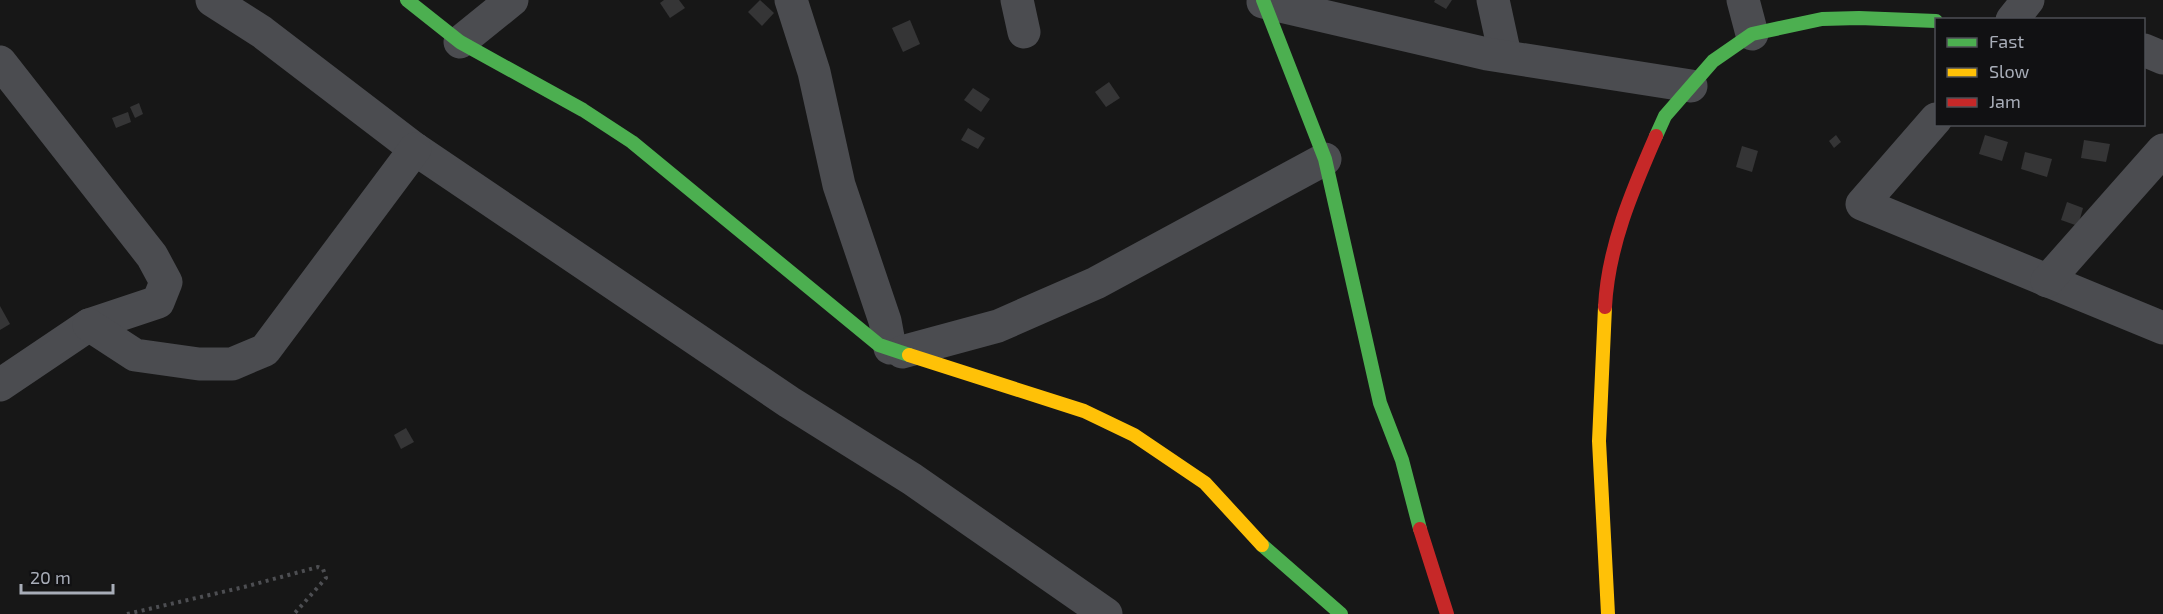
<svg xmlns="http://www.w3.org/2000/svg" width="2163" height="614" viewBox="0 0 2163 614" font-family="'Exo 2',sans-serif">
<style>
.building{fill:#353536}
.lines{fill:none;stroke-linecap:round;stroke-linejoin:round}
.path{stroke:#4d4e52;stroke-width:4;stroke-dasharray:3 4.5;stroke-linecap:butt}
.street{stroke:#4b4c50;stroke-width:33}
.fast{stroke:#4caf50;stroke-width:14}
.slow{stroke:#ffc107;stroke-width:14}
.jam{stroke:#c62828;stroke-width:14}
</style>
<rect width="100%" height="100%" fill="#171717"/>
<g class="building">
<polygon points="664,0 679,0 685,8 670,18 660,3"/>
<polygon points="760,0 774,13 762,26 748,12"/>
<polygon points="1435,0 1452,0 1446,9 1434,2"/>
<polygon points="910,20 920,44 903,52 892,28"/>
<polygon points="1109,82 1120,98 1106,107 1095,92"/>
<polygon points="973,88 990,99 981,112 964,100"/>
<polygon points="139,103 143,114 135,118 130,107"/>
<polygon points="128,112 131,122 116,128 112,118"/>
<polygon points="968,128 985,138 978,149 961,140"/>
<polygon points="1836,135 1841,142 1834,148 1829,141"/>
<polygon points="1985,135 2008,142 2002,161 1979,154"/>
<polygon points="2084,140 2110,144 2106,162 2081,158"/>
<polygon points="1742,146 1758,151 1752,172 1736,167"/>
<polygon points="2025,152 2052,159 2047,177 2021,169"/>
<polygon points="2067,202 2083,208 2078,226 2061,220"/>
<polygon points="0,306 10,324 0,330"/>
<polygon points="406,428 414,442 401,449 394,435"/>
</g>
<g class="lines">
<polyline class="path" points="127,614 244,587 318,567 323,569 326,578 294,614"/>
<g class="street">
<polyline points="212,0 262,32 415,149 789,402 912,479 1106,614"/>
<polyline points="791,0 814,72 839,185 885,321 890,348"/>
<polyline points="1017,0 1024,32"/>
<polyline points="1493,0 1505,55"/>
<polyline points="1743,0 1752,34"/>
<polyline points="1263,2 1487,54 1691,86"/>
<polyline points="2012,20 2028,0"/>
<polyline points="460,42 512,0"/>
<polyline points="2144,50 2163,58"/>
<polyline points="0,62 152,256 166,282 158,302 89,325 0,385"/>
<polyline points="1936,119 1862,204 2163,328"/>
<polyline points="2047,281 2163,150"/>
<polyline points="89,325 135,355 199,364 232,364 265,350 415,149"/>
<polyline points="902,352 998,326 1096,283 1325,159"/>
</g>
<g class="fast">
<polyline points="407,0 460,42 583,110 632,142 879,345 909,355"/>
<polyline points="1263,0 1325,159 1380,403 1402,460 1420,529"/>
<polyline points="1656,136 1665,116 1713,61 1752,34 1822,19 1859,18 1936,21"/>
<polyline points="1262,545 1341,614"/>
</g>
<g class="slow">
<polyline points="1605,307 1599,441 1608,614"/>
<polyline points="909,355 1084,411 1134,435 1205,483 1262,545"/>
</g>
<g class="jam">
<path d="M1605,307C1608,247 1632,191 1656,136"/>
<polyline points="1420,529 1447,614"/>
</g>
</g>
<rect x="1935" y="18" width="210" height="108" fill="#111113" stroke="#4d4f55" stroke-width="1.5"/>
<rect x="1947" y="38" width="30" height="9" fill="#4caf50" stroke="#4d4f55" stroke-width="1.5"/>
<text x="1989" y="48" font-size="18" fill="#a8adb8">Fast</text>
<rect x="1947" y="68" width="30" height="9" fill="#ffc107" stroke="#4d4f55" stroke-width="1.5"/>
<text x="1989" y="78" font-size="18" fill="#a8adb8">Slow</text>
<rect x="1947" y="98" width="30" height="9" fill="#c62828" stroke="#4d4f55" stroke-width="1.5"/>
<text x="1989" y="108" font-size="18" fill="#a8adb8">Jam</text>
<path d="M21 584v9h92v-9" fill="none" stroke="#a8adb8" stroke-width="3"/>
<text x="30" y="584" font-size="18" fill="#a8adb8" stroke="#111113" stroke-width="4.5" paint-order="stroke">20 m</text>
</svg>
